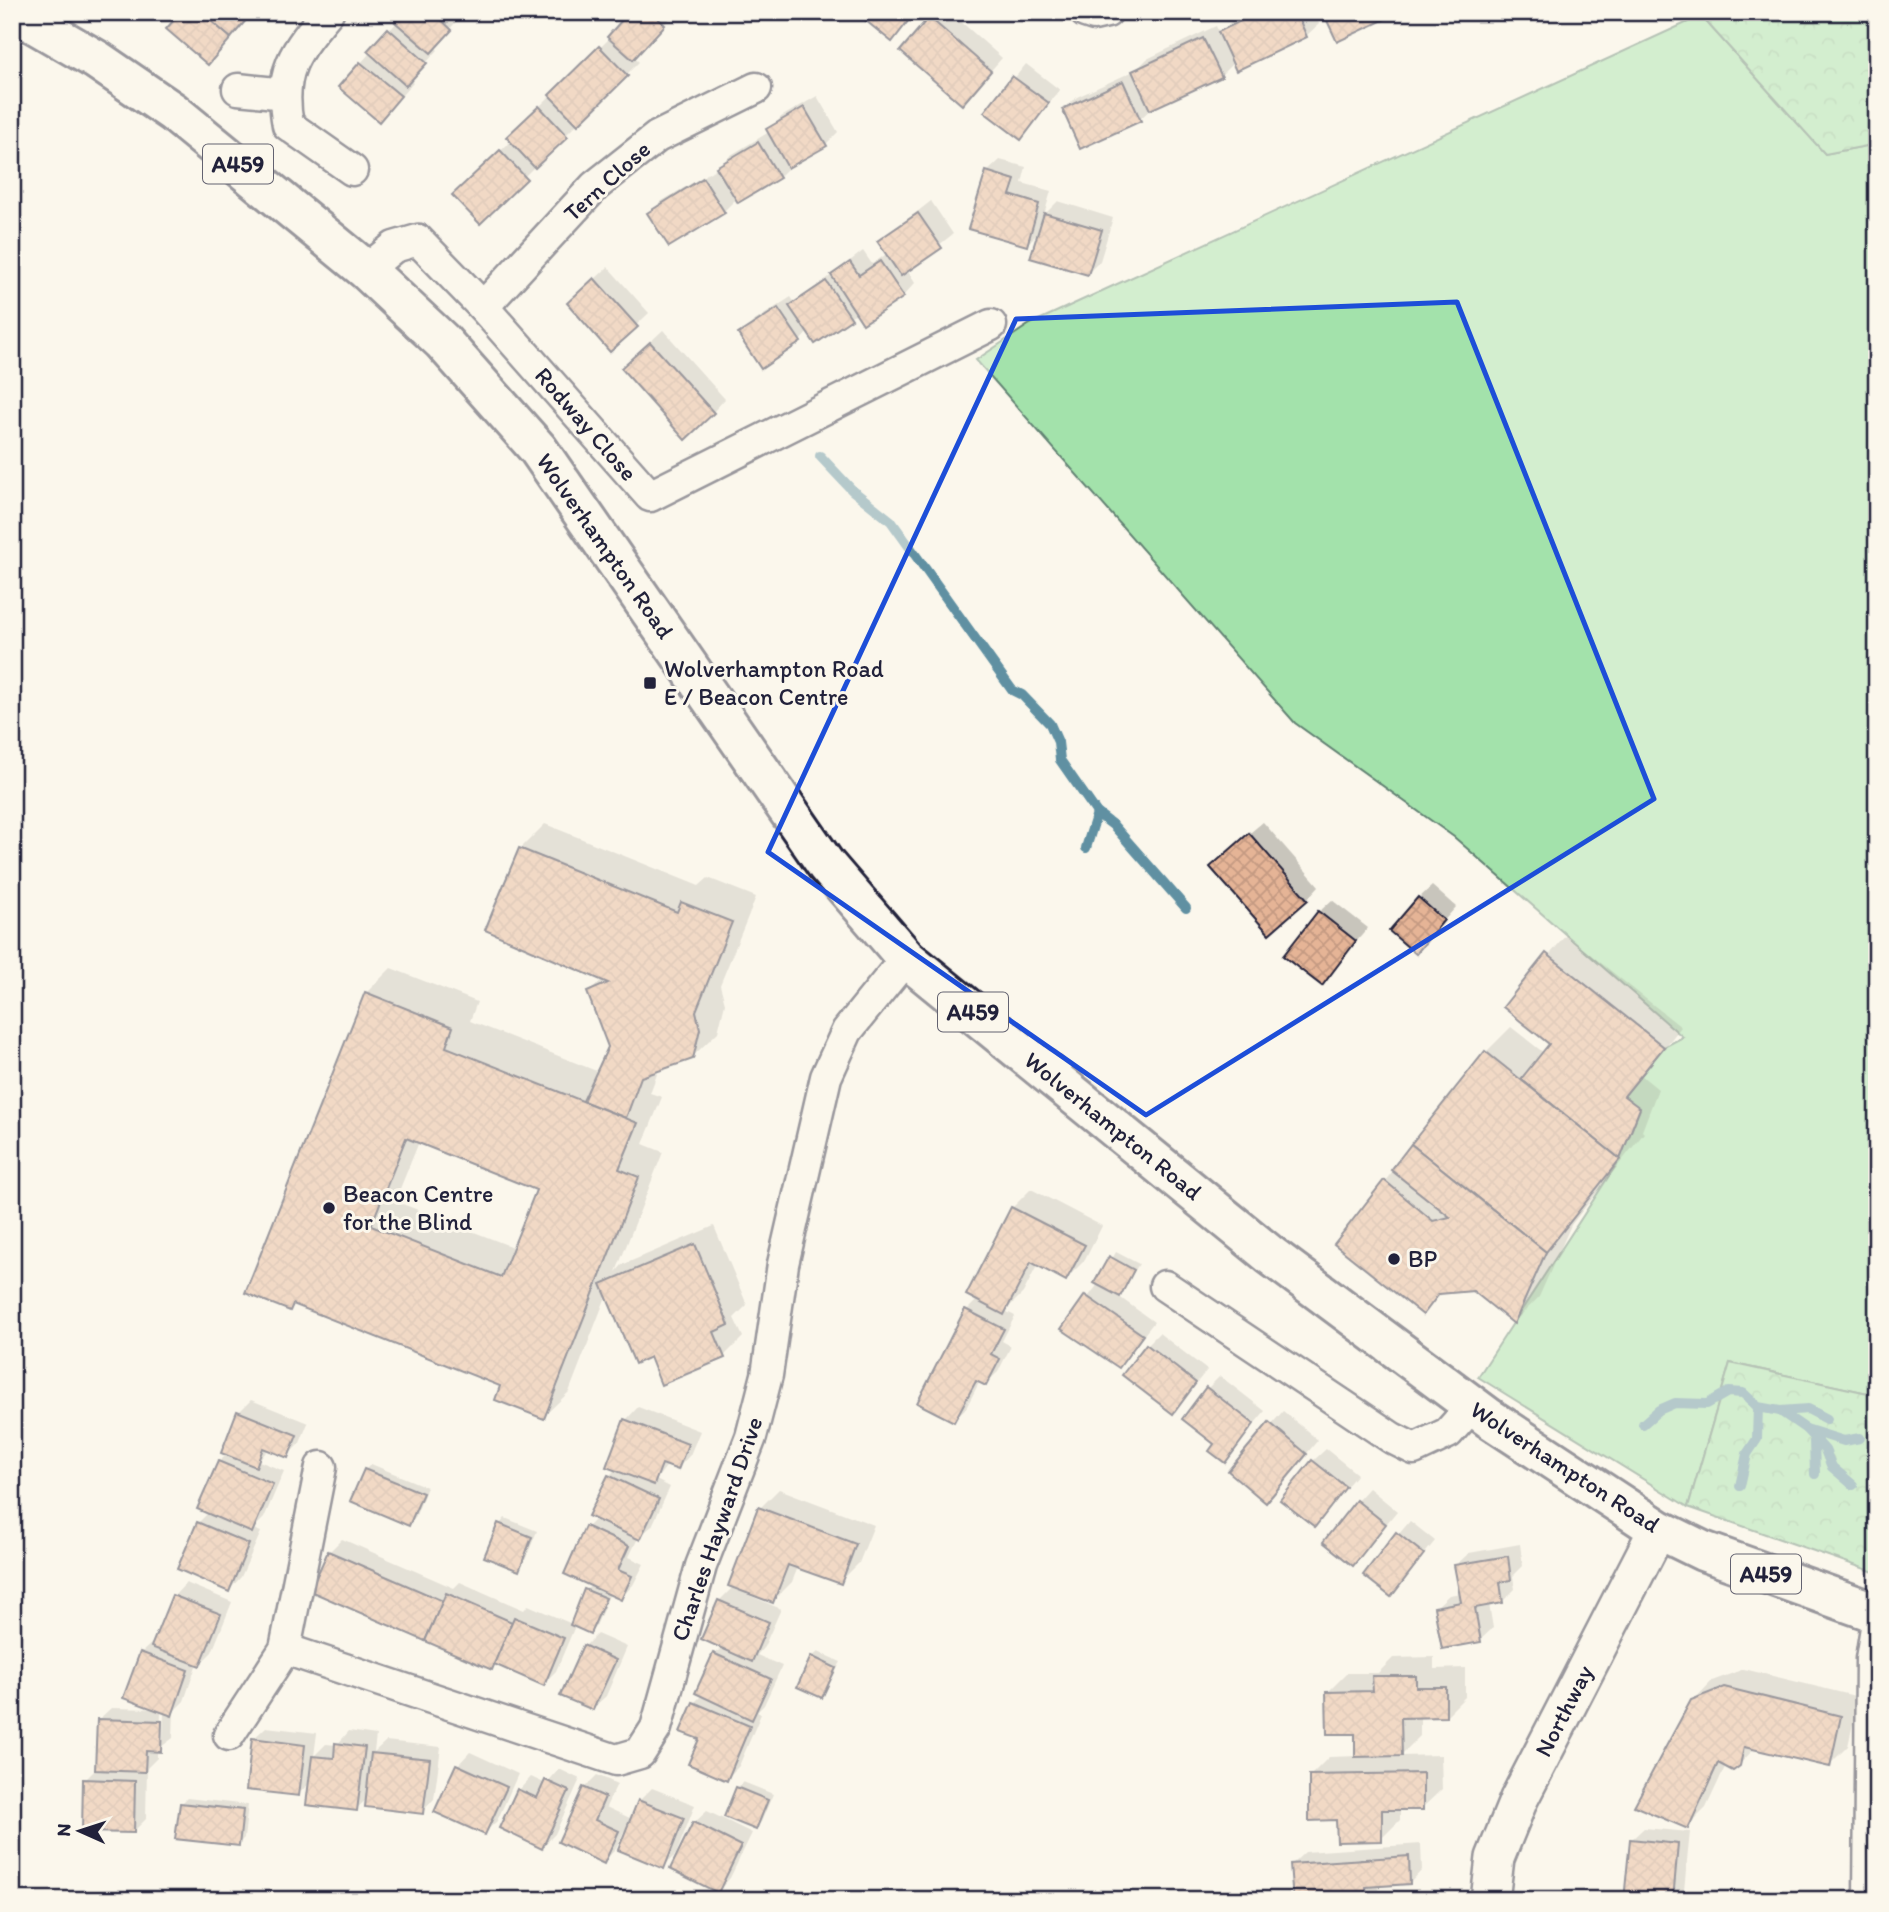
<svg xmlns="http://www.w3.org/2000/svg" width="1889" height="1912" viewBox="0 0 1889 1912" font-family="Itim,sans-serif">
<style>
.grass{fill:#a3e2ab;stroke:#628273;stroke-width:2}
.forest{fill:url(#forest-crowns);stroke:#628273;stroke-width:2}
.shadow{fill:#0003;fill-rule:evenodd}
.lines{fill:none;stroke-linecap:round;stroke-linejoin:round}
.stream{stroke:#6090a2;stroke-width:10}
.building{fill:url(#building-cross-hatch);stroke:#22223b;stroke-width:2;fill-rule:evenodd}
.minor-casing{stroke:#22223b;stroke-width:35}
.tertiary-casing{stroke:#22223b;stroke-width:42}
.primary-casing{stroke:#22223b;stroke-width:44}
.minor{stroke:#fbf7ec;stroke-width:30}
.tertiary{stroke:#fbf7ec;stroke-width:37}
.primary{stroke:#fbf7ec;stroke-width:38}
.marked{fill:none;stroke:#1d4ed8;stroke-width:5;stroke-linejoin:round}
.poi-dot{fill:#22223b;stroke:#fbf7ec;stroke-width:2.5}
.labels{text-anchor:middle;stroke-width:6;stroke-linejoin:round;paint-order:stroke}
.shield{fill:#fbf7ec;stroke:#636270;stroke-width:2}
.shield-label{font-size:23px;font-weight:bold;fill:#22223b}
.street-label{font-size:24px;fill:#22223b;stroke:#fbf7ec}
.poi-label{font-size:24px;fill:#22223b;stroke:#fbf7ec;text-anchor:start}
</style>
<defs>
<pattern id="forest-crowns" width="20" height="18" patternUnits="userSpaceOnUse" patternTransform="scale(1.75)"><rect width="20" height="18" fill="#a3e2ab"/><path d="M2 6a3 3 0 1 1 6 0M12 15a3 3 0 1 1 6 0" fill="none" stroke="#8cc294"/></pattern>
<pattern id="building-cross-hatch" width="8" height="8" patternUnits="userSpaceOnUse" patternTransform="scale(1.75)"><rect width="8" height="8" fill="#e5b496"/><path d="M0 0l8 8M0 8l8-8" fill="none" stroke="#c49a82"/></pattern>
</defs>
<rect width="100%" height="100%" fill="#fbf7ec"/>
<filter id="ink" filterUnits="userSpaceOnUse"><feTurbulence type="fractalNoise" baseFrequency=".0143" numOctaves="2"/><feDisplacementMap in="SourceGraphic" scale="14" xChannelSelector="R" yChannelSelector="G"/><feConvolveMatrix kernelMatrix="1 2 1 2 8 2 1 2 1" color-interpolation-filters="sRGB"/></filter>
<g filter="url(#ink)">
<polygon class="grass" points="1701,16 1825,154 1877,144 1877,1395 1730,1363 1688,1507 1478,1377 1620,1159 1640,1109 1624,1096 1664,1047 1683,1037 1454,837 1295,723 976,360 1030,324"/>
<g class="forest">
<polygon points="1708,12 1877,12 1877,144 1825,154 1701,16"/>
<polygon points="1730,1363 1877,1395 1877,1573 1688,1507"/>
</g>
<g class="shadow">
<polygon points="406,12 464,12 435,47 438,50 410,80 413,83 379,120 361,63"/>
<polygon points="632,12 676,12 634,57 639,62 480,221 455,195 511,141 508,137 610,38"/>
<polygon points="936,12 950,12 1002,58 962,103 930,18"/>
<polygon points="1248,12 1314,12 1319,24 1306,36 1234,62 1221,75 1153,107 1140,119 1064,109 1077,97 1136,70 1147,59 1216,26 1219,33 1233,20"/>
<polygon points="1026,64 1060,90 1021,138 987,112"/>
<polygon points="817,96 838,132 826,144 792,164 779,177 737,198 724,211 669,245 649,213 662,201 717,168 731,155 769,132 781,117"/>
<polygon points="1000,160 1026,167 1022,183 1051,191 1044,215 1058,201 1113,218 1100,261 1088,273 1040,231 1027,244 987,172"/>
<polygon points="931,201 953,234 907,270 915,283 903,296 808,332 800,341 740,335 753,322 791,297 795,303 863,251 872,264 888,253 880,241"/>
<polygon points="608,267 649,313 610,350 582,291"/>
<polygon points="663,330 725,399 713,412 635,356"/>
<polygon points="1263,822 1319,886 1307,899 1225,854"/>
<path d="M545,824L699,886L708,878L756,897L720,985L725,1003L718,1032L692,1057L659,1069L650,1093L662,1097L643,1144L663,1152L616,1272L622,1265L714,1226L747,1305L734,1318L743,1337L724,1356L651,1355L607,1294L569,1392L543,1417L503,1386L295,1303L290,1309L366,993L391,968L477,1002L470,1021L599,1072L610,1048L589,992L603,979L520,849ZM419,1142L538,1189L515,1248L395,1201Z"/>
<polygon points="1432,886 1456,907 1416,952 1419,898"/>
<polygon points="1332,900 1368,928 1321,983 1319,912"/>
<polygon points="1566,935 1681,1027 1642,1076 1658,1089 1642,1131 1644,1133 1571,1225 1539,1297 1514,1322 1474,1289 1444,1292 1422,1313 1385,1181 1486,1052 1511,1027 1544,1053 1551,1044 1506,1007"/>
<polygon points="1031,1189 1102,1226 1085,1260 1066,1279 1038,1264 1023,1293 1005,1311 1015,1316 1002,1341 1011,1346 998,1372 985,1384 980,1381 966,1408 953,1420 967,1310 978,1299 968,1294 1012,1208"/>
<polygon points="1116,1252 1139,1264 1118,1296 1154,1322 1119,1366 1064,1328 1099,1283"/>
<polygon points="1159,1333 1207,1370 1173,1412 1147,1345"/>
<polygon points="1220,1376 1265,1411 1224,1460 1207,1389"/>
<polygon points="251,1400 308,1423 300,1443 287,1456 269,1448 259,1461 284,1471 264,1518 253,1529 261,1532 241,1577 229,1590 198,1523 209,1512 219,1462 228,1453 239,1412"/>
<polygon points="638,1407 700,1431 690,1455 678,1468 668,1464 656,1480 670,1487 652,1526 638,1538 629,1557 644,1564 633,1585 621,1598 610,1593 596,1626 590,1632 575,1626 556,1671 543,1684 496,1663 491,1668 329,1552 342,1539 454,1588 460,1582 524,1610 528,1605 572,1624 586,1590 592,1585 587,1527 596,1518 609,1476 616,1469 608,1466 626,1420"/>
<polygon points="1283,1411 1318,1440 1278,1488 1231,1471"/>
<polygon points="1326,1449 1357,1474 1314,1525 1313,1461"/>
<polygon points="371,1464 427,1487 415,1518 409,1524 365,1470"/>
<polygon points="1369,1488 1397,1511 1353,1564 1357,1501"/>
<polygon points="779,1489 874,1525 859,1563 840,1582 798,1567 792,1582 773,1601 747,1592 746,1594 781,1609 764,1647 757,1655 782,1666 764,1705 757,1712 761,1714 739,1766 726,1779 701,1738 694,1703 702,1695 715,1654 722,1647 703,1638 719,1601 734,1586 730,1585 760,1508"/>
<polygon points="505,1518 537,1531 524,1563 518,1569 500,1524"/>
<polygon points="1410,1521 1435,1541 1391,1595 1365,1574"/>
<polygon points="1520,1544 1523,1566 1513,1576 1515,1589 1502,1602 1489,1604 1493,1628 1480,1640 1436,1607 1449,1595 1461,1593 1456,1565 1469,1553"/>
<path d="M186,1583L232,1602L212,1652L200,1664L197,1663L184,1701L174,1711L173,1738L157,1750V1758L147,1768L146,1819L133,1832L85,1780L97,1768L98,1720L111,1708L156,1709L141,1653L154,1641L174,1596ZM161,1713H164L163,1740H160Z"/>
<polygon points="597,1634 627,1647 606,1696 593,1708 585,1646"/>
<polygon points="818,1652 841,1662 822,1696 812,1657"/>
<polygon points="1434,1657 1434,1669 1465,1668 1465,1697 1446,1716 1420,1716 1420,1736 1400,1756 1441,1755 1442,1789 1422,1808 1400,1808 1400,1820 1381,1839 1338,1818 1310,1776 1329,1757 1357,1756 1356,1732 1328,1692 1347,1673 1378,1673 1393,1658"/>
<polygon points="1744,1669 1859,1697 1848,1746 1829,1765 1755,1748 1739,1765 1726,1765 1706,1808 1687,1827 1693,1701 1712,1681"/>
<polygon points="266,1727 317,1733 314,1756 326,1744 337,1745 349,1731 376,1735 374,1752 386,1741 441,1747 434,1799 422,1812 368,1798 356,1809 311,1782 298,1794 253,1739"/>
<polygon points="470,1752 518,1774 497,1821 484,1833 437,1811 458,1765"/>
<polygon points="559,1769 580,1779 555,1834 542,1847 501,1827 519,1790 531,1777 546,1784"/>
<polygon points="597,1775 617,1784 606,1807 632,1819 639,1801 652,1788 695,1805 676,1854 663,1867 624,1831 616,1849 603,1862 584,1788"/>
<polygon points="743,1782 773,1794 761,1822 756,1828 737,1788"/>
<polygon points="187,1798 248,1805 244,1838 238,1844 181,1804"/>
<polygon points="707,1811 752,1833 730,1878 718,1891 694,1823"/>
<polygon points="1644,1828 1690,1832 1683,1900 1626,1900 1631,1840"/>
<polygon points="1421,1844 1422,1870 1410,1883 1378,1885 1379,1900 1294,1900 1292,1864 1305,1852"/>
</g>
<g class="lines">
<g class="stream">
<polyline points="820,456 852,490 891,521 1012,690 1022,695 1050,724 1058,742 1060,760 1097,813 1114,826 1186,908"/>
<polyline points="1086,848 1097,813"/>
<polyline points="1780,1411 1808,1409 1827,1419"/>
<polyline points="1643,1424 1659,1410 1675,1403 1707,1404 1728,1392 1743,1393 1758,1407 1780,1411 1806,1429 1825,1450 1832,1467 1853,1485"/>
<polyline points="1806,1429 1844,1441 1860,1438"/>
<polyline points="1814,1440 1815,1474"/>
<polyline points="1740,1486 1747,1454 1757,1439 1758,1407"/>
</g>
</g>
<g class="building">
<polygon points="181,12 201,12 231,38 208,65 166,29"/>
<polygon points="201,12 253,12 231,38"/>
<polygon points="403,12 433,12 452,30 431,53 395,22"/>
<polygon points="629,12 651,12 665,25 633,60 607,37"/>
<polygon points="855,12 915,12 892,42"/>
<polygon points="1259,12 1296,12 1307,37 1236,71 1218,32"/>
<polygon points="1323,12 1400,12 1337,42"/>
<polygon points="929,17 991,71 962,105 900,51"/>
<polygon points="388,28 427,63 406,86 367,51"/>
<polygon points="1203,38 1222,77 1150,110 1132,71"/>
<polygon points="599,46 628,76 578,125 549,95"/>
<polygon points="360,62 401,96 379,122 338,87"/>
<polygon points="1012,76 1049,103 1021,140 984,112"/>
<polygon points="1123,81 1141,121 1080,149 1062,109"/>
<polygon points="539,106 568,137 535,168 506,137"/>
<polygon points="804,107 827,146 788,168 766,129"/>
<polygon points="758,142 780,178 738,203 716,167"/>
<polygon points="500,150 527,179 480,224 452,195"/>
<polygon points="986,171 1015,180 1010,195 1039,204 1027,246 968,229"/>
<polygon points="703,178 725,213 669,247 647,213"/>
<polygon points="918,213 942,248 901,276 877,241"/>
<polygon points="1044,213 1102,230 1088,275 1030,258"/>
<polygon points="880,261 904,297 863,324 831,275 850,262 859,275"/>
<polygon points="594,278 638,327 610,352 567,303"/>
<polygon points="826,281 852,319 815,344 789,306"/>
<polygon points="778,308 801,342 761,369 738,334"/>
<polygon points="650,342 714,413 685,440 621,368"/>
<polygon points="1249,833 1308,900 1269,934 1210,867"/>
<polygon points="519,848 677,912 681,902 732,922 696,1011 700,1029 693,1059 641,1077 626,1118 583,1101 608,1047 587,992 608,983 485,930"/>
<polygon points="1418,897 1444,920 1416,954 1389,931"/>
<polygon points="1318,911 1356,941 1322,986 1283,956"/>
<polygon points="1546,953 1664,1047 1624,1096 1640,1108 1620,1159 1521,1079 1549,1044 1503,1007"/>
<path d="M365,992L453,1027L446,1047L638,1123L619,1169L639,1177L544,1419L495,1400L500,1386L293,1304L290,1311L245,1293ZM406,1138L536,1190L501,1277L371,1226Z"/>
<polygon points="1485,1051 1620,1159 1546,1252 1411,1144"/>
<polygon points="1411,1144 1546,1252 1514,1324 1473,1291 1439,1294 1423,1315 1334,1244 1384,1180 1433,1221 1450,1217 1391,1170"/>
<polygon points="1011,1207 1085,1245 1066,1281 1031,1262 1004,1315 966,1295"/>
<polygon points="695,1244 729,1325 714,1332 725,1358 661,1385 650,1357 635,1364 601,1284"/>
<polygon points="1109,1256 1134,1270 1120,1297 1094,1283"/>
<polygon points="1085,1295 1143,1335 1119,1368 1061,1329"/>
<polygon points="965,1309 1004,1329 991,1354 1000,1359 986,1386 976,1381 954,1422 917,1403"/>
<polygon points="1146,1344 1196,1383 1173,1414 1122,1375"/>
<polygon points="1206,1387 1254,1424 1225,1463 1209,1451 1214,1444 1182,1419"/>
<polygon points="237,1411 297,1435 288,1458 263,1448 256,1467 221,1453"/>
<polygon points="624,1419 688,1444 678,1470 662,1464 654,1485 606,1467"/>
<polygon points="1269,1422 1307,1454 1266,1503 1228,1471"/>
<polygon points="1312,1460 1346,1487 1315,1527 1280,1500"/>
<polygon points="218,1461 273,1484 252,1533 197,1509"/>
<polygon points="364,1469 423,1493 409,1526 350,1501"/>
<polygon points="608,1475 659,1499 640,1540 588,1516"/>
<polygon points="1356,1500 1386,1524 1353,1566 1323,1542"/>
<polygon points="758,1507 856,1544 841,1584 788,1565 773,1603 728,1586"/>
<polygon points="197,1522 249,1544 229,1592 177,1569"/>
<polygon points="498,1523 532,1537 519,1571 484,1557"/>
<polygon points="585,1526 629,1546 618,1570 632,1576 621,1600 564,1574"/>
<polygon points="1396,1532 1424,1554 1391,1597 1363,1575"/>
<polygon points="328,1551 443,1601 425,1641 310,1591"/>
<polygon points="1508,1556 1511,1580 1500,1582 1503,1603 1475,1608 1481,1642 1442,1649 1434,1607 1461,1602 1454,1565"/>
<polygon points="584,1589 606,1598 590,1634 570,1625"/>
<polygon points="446,1593 512,1622 492,1670 425,1641"/>
<polygon points="172,1595 221,1614 200,1666 151,1647"/>
<polygon points="718,1600 769,1622 752,1662 701,1639"/>
<polygon points="514,1617 564,1638 544,1686 494,1664"/>
<polygon points="583,1645 616,1660 593,1710 560,1696"/>
<polygon points="140,1652 188,1670 172,1716 123,1698"/>
<polygon points="713,1653 771,1679 752,1720 695,1693"/>
<polygon points="811,1656 836,1668 822,1698 797,1687"/>
<polygon points="1372,1676 1416,1676 1416,1687 1446,1687 1446,1717 1401,1718 1402,1756 1355,1757 1355,1734 1327,1734 1326,1692 1373,1691"/>
<polygon points="1724,1687 1841,1716 1830,1767 1744,1747 1740,1766 1733,1771 1718,1763 1688,1829 1634,1806 1691,1700"/>
<polygon points="693,1702 750,1726 727,1781 688,1764 699,1739 680,1732"/>
<polygon points="97,1719 162,1721 161,1752 146,1751 145,1772 95,1770"/>
<polygon points="252,1738 305,1745 299,1796 246,1790"/>
<polygon points="335,1743 365,1747 357,1811 306,1805 312,1756 334,1758"/>
<polygon points="371,1753 430,1759 423,1814 365,1807"/>
<polygon points="456,1764 507,1787 485,1835 434,1812"/>
<polygon points="1423,1773 1423,1810 1382,1810 1382,1841 1337,1842 1336,1820 1309,1821 1309,1775"/>
<polygon points="83,1779 135,1781 134,1833 82,1832"/>
<polygon points="545,1780 569,1791 542,1849 499,1828 517,1789 537,1798"/>
<polygon points="583,1787 605,1797 595,1820 619,1831 604,1864 558,1842"/>
<polygon points="736,1787 768,1800 756,1830 724,1817"/>
<polygon points="638,1800 684,1818 664,1869 618,1850"/>
<polygon points="180,1803 243,1810 239,1846 175,1839"/>
<polygon points="693,1822 741,1846 718,1893 670,1869"/>
<polygon points="1630,1839 1678,1844 1673,1900 1624,1900"/>
<polygon points="1409,1856 1410,1884 1366,1887 1367,1900 1293,1900 1290,1864"/>
</g>
<g class="lines">
<defs>
<g id="minor">
<path d="M328,12C295,51 278,72 288,125L352,170"/>
<polyline points="1085,12 1094,15 1107,12"/>
<polyline points="238,89 285,94"/>
<polyline points="366,270 394,247 418,240 483,307 650,496 991,325"/>
<polyline points="483,307 595,186 657,137 756,88"/>
<polyline points="1165,1286 1392,1438 1414,1449 1448,1433 1472,1406"/>
<polyline points="285,1649 616,1760 640,1753 656,1728 701,1566 751,1437 767,1375 783,1264 826,1077 847,1031 906,958"/>
<polyline points="229,1735 285,1649 321,1467"/>
<polyline points="1869,1900 1871,1659 1877,1621"/>
</g>
<polyline id="tertiary" points="1490,1900 1495,1858 1519,1799 1658,1529"/>
<polyline id="primary" points="14,12 97,60 173,112 366,270 442,341 538,449 826,865 906,958 1269,1254 1489,1418 1658,1529 1703,1551 1877,1613"/>
</defs>
<use href="#minor" class="minor-casing"/>
<use href="#tertiary" class="tertiary-casing"/>
<use href="#primary" class="primary-casing"/>
<use href="#minor" class="minor"/>
<use href="#tertiary" class="tertiary"/>
<use href="#primary" class="primary"/>
</g>
</g>
<path d="M0 0H1889V1912H0ZM1457,302L1654,799L1146,1115L768,852L1016,319Z" fill="#fbf7ec" fill-opacity=".55" fill-rule="evenodd"/>
<path class="marked" d="M1457,302L1654,799L1146,1115L768,852L1016,319Z"/>
<g class="poi-dot">
<rect x="643" y="676" width="14" height="14" rx="3.5"/>
<circle cx="329" cy="1208" r="7"/>
<circle cx="1394" cy="1259" r="7"/>
</g>
<g class="labels">
<g class="shield">
<rect x="203" y="144.5" width="70" height="39" rx="5"/>
<rect x="938" y="992.5" width="70" height="39" rx="5"/>
<rect x="1731" y="1554.5" width="70" height="39" rx="5"/>
</g>
<g class="shield-label">
<text x="238" y="172">A459</text>
<text x="973" y="1020">A459</text>
<text x="1766" y="1582">A459</text>
</g>
<g class="street-label">
<text transform="translate(607 181) rotate(-42)" y="8">Tern Close</text>
<text transform="translate(586 424) rotate(49)" y="8">Rodway Close</text>
<text transform="translate(605 546) rotate(55)" y="8">Wolverhampton Road</text>
<text transform="translate(1113 1126) rotate(39)" y="8">Wolverhampton Road</text>
<text transform="translate(1565 1467) rotate(33)" y="8">Wolverhampton Road</text>
<text transform="translate(717 1529) rotate(-71)" y="8">Charles Hayward Drive</text>
<text transform="translate(1564 1711) rotate(-63)" y="8">Northway</text>
</g>
<g class="poi-label">
<text x="664" y="677">Wolverhampton Road<tspan x="664" dy="28">E / Beacon Centre</tspan></text>
<text x="343" y="1202">Beacon Centre<tspan x="343" dy="28">for the Blind</tspan></text>
<text x="1408" y="1267">BP</text>
</g>
</g>
<rect width="1889" height="1912" fill="none" stroke="#fbf7ec" stroke-width="42"/>
<rect x="21" y="21" width="1847" height="1870" fill="none" stroke="#22223b" stroke-width="2.5" filter="url(#ink)"/>
<g transform="translate(80 1831) rotate(273)" stroke="#fbf7ec" stroke-width="5" paint-order="stroke">
<path d="M0-5L12 26L0 18L-12 26Z" fill="#22223b"/>
<text y="-10" font-size="19" font-weight="bold" text-anchor="middle" fill="#22223b">N</text>
</g>
</svg>
